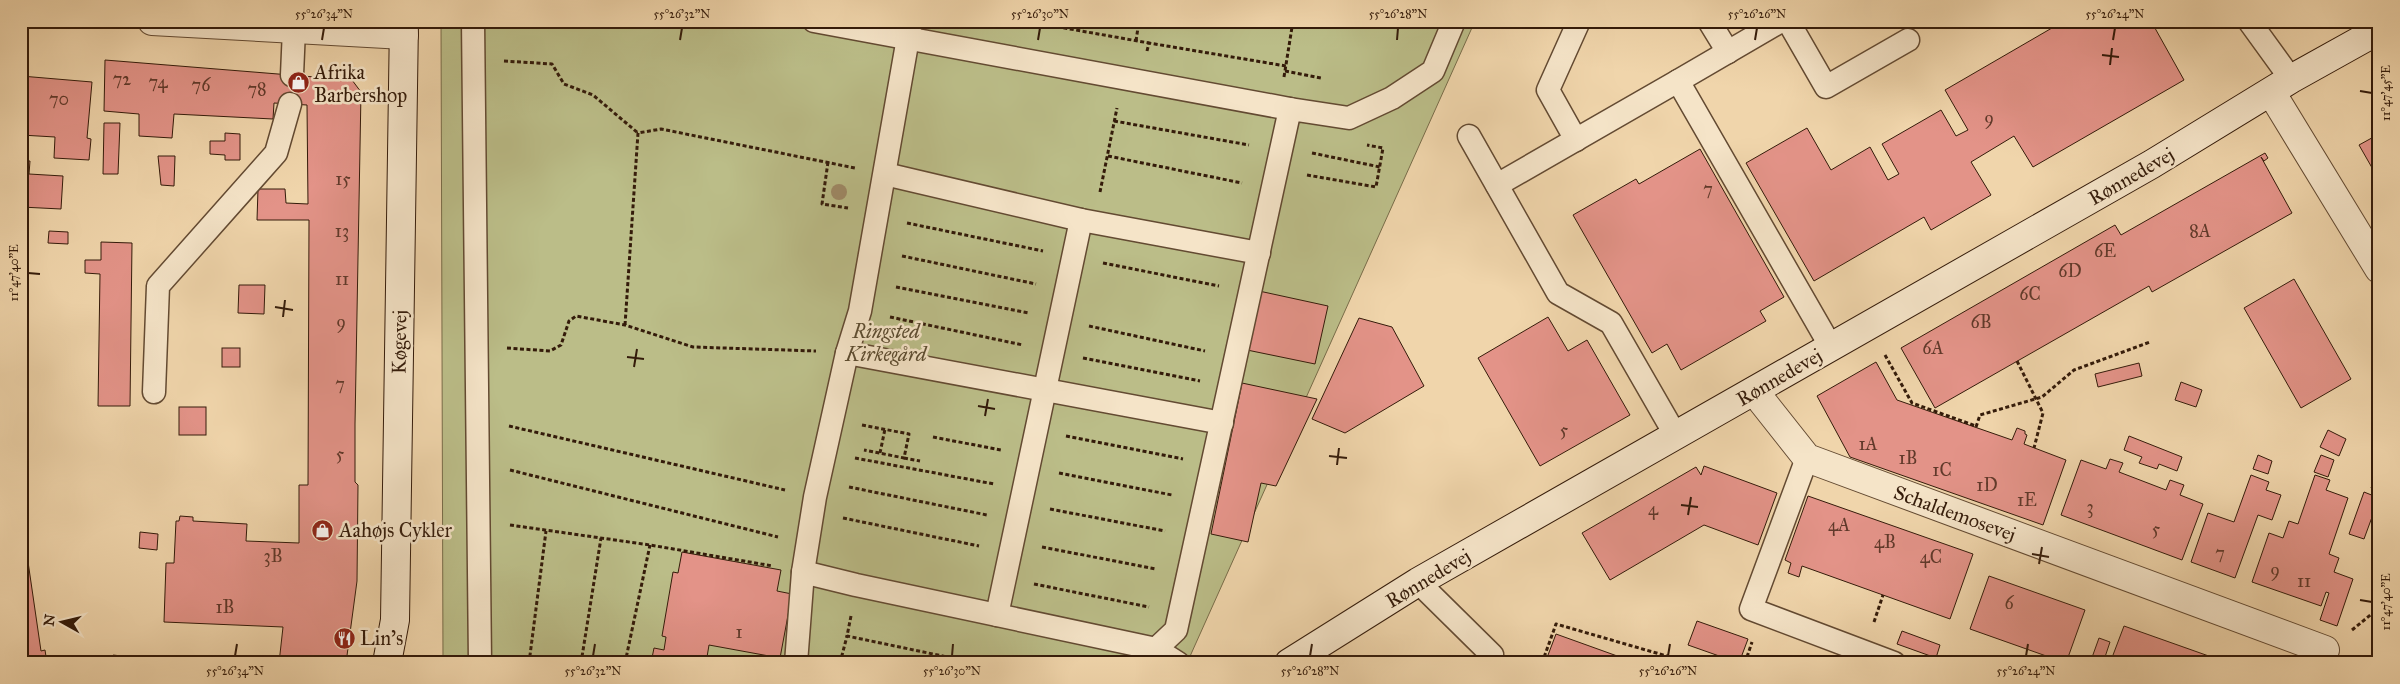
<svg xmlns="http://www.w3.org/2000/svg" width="2400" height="684" viewBox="0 0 2400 684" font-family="'IM FELL Great Primer',serif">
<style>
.green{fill:#bbbd88;stroke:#786c49}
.building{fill:#e39388;stroke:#341b0a}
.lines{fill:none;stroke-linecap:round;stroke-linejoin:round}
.lane-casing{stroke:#634a32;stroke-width:25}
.street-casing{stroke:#634a32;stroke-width:30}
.secondary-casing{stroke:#341b0a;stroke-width:30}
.path{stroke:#341b0a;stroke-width:3;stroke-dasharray:4 2.5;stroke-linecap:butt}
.lane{stroke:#f5e4c8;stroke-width:22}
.street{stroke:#f5e4c8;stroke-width:28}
.secondary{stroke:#f5e4c8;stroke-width:28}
.tree{fill:#9f8a67}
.ticks{fill:none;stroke:#341b0a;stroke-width:2}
.labels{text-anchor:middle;stroke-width:5;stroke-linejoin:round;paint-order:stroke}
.number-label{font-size:18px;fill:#60392a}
.poi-label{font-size:20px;fill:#341b0a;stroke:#f5e4c8;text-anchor:start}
.street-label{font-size:20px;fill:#341b0a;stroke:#f5e4c8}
.park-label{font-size:20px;font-style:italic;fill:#5c4c30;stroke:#f5e4c8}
.neatline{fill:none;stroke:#341b0a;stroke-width:2}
.ticks-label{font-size:12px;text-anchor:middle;fill:#341b0a}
</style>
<rect width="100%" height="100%" fill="#f0d5ab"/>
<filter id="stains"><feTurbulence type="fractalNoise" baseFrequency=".004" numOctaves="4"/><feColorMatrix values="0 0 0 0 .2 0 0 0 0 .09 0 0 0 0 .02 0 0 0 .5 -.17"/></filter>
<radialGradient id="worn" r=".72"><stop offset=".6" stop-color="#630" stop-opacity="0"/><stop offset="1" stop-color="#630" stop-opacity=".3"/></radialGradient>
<polygon class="green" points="441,21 1475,21 1187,663 443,663"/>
<g class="building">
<polygon points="2064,21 2151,21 2184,80 2033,167 2014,136 1971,162 1991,195 1931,230 1924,217 1814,281 1746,163 1807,128 1831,170 1870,147 1888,180 1899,174 1882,144 1941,110 1956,136 1968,130 1945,90"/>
<polygon points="105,60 352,80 361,92 355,424 355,482 358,485 357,581 346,663 279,663 283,627 164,622 166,563 174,563 176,521 179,521 180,516 193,517 193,521 247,524 246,541 299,543 299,485 308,485 309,220 257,220 258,189 285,189 286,203 308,204 307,105 274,103 273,119 174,114 172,138 139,136 139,114 104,111"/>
<polygon points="21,76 92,82 87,138 91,139 89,160 54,158 55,137 21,135"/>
<polygon points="104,123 120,123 118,174 103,174"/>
<polygon points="225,133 240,134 240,160 225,160 225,155 210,154 210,141 225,141"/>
<polygon points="2379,134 2379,180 2359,145"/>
<polygon points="1700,149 1784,297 1760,311 1766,321 1681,370 1667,344 1652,353 1573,215 1636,179 1639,184"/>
<polygon points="2265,153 2268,158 2264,161 2261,157 2292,213 2152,292 2149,286 1935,408 1901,348 2115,225 2121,235"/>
<polygon points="158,156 175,156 174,186 161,185"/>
<polygon points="21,161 30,161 29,174 63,176 61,209 21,207"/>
<polygon points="21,226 26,226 24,273 21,273"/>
<polygon points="49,231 68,232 68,244 48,243"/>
<polygon points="101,242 132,243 130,406 98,406 100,274 85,273 85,260 101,260"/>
<polygon points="2294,279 2351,379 2301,408 2244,308"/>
<polygon points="239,285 265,285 264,314 238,313"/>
<polygon points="1259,291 1328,306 1315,364 1247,350"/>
<polygon points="1548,317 1568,351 1587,340 1630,415 1540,466 1478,358"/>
<polygon points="1359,318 1392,327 1424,386 1345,433 1312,419"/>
<rect x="222" y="348" width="18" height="19"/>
<polygon points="1876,362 1897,400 2012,440 2017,428 2025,431 2025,434 2027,435 2024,444 2066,460 2043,525 1850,457 1817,396"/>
<polygon points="2139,363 2142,376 2098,387 2095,374"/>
<polygon points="2181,382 2202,390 2196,407 2175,400"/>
<polygon points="1242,383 1317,399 1276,486 1261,483 1248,542 1211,534"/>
<rect x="179" y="407" width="27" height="28"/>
<polygon points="2328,430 2346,439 2339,456 2320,447"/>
<polygon points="2129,436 2182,457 2177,471 2159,464 2157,469 2139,463 2142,457 2124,450"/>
<polygon points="2258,455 2272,461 2268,474 2253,469"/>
<polygon points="2321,455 2334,460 2328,477 2314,472"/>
<polygon points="2110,459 2123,463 2119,472 2166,490 2170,480 2184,485 2180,495 2203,504 2182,560 2061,515 2081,460 2106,469"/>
<polygon points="1704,466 1777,493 1758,545 1704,525 1610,580 1582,533 1696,467 1701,475"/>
<polygon points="2379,468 2379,491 2371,488"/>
<polygon points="2251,475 2269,482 2266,490 2281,495 2272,520 2258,515 2235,578 2191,562 2208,513 2234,522"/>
<polygon points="2315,475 2330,480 2326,490 2348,498 2329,554 2339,558 2334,572 2353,579 2337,626 2320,620 2329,593 2326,592 2321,606 2252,582 2269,533 2283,538 2289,521 2298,524"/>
<polygon points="2364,492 2379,498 2364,539 2349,534"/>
<polygon points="1808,496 1973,554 1950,619 1802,566 1799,577 1788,573 1791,563 1785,560"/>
<polygon points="140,532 158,534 157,550 139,548"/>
<polygon points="21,548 26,548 41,651 45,650 47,663 21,663"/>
<polygon points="682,552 781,570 777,591 792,594 780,658 709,645 706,663 651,663 654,648 664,650 666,637 662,636 673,572 678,573"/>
<polygon points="1989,576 2085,610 2066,663 1970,629"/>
<polygon points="1697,621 1748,639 1739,663 1688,645"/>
<polygon points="2124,626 2220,660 2219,663 2110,663"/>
<polygon points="1902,631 1940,645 1936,658 1897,644"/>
<polygon points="1556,634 1620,657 1618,663 1545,663"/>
<polygon points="2099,638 2110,642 2103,663 2090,663"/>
</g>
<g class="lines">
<defs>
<g id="lane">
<polyline points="473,21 480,663"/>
<polyline points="814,21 1290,109"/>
<polyline points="1709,21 1728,52"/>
<polyline points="1781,21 1678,81 1831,347"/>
<polyline points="1788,21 1826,87 1908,40"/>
<polyline points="2249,21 2291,79"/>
<polyline points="292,75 294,29"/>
<polyline points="1469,136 1558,293 1611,323 1676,436"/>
<polyline points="1576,140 1548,90 1579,21"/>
<polyline points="885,174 1081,220 1259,253"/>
<polyline points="1497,185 1678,81"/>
<polyline points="847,353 1222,423"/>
<polyline points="154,392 158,286 276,153 290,104"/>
<polyline points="1807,458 1751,609 1894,663"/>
<polyline points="803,572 856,585 1156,649 1178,663"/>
<polyline points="1418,582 1492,655 1489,663"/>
<polyline points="997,615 1081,220"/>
<polyline points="796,663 803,572 815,497 847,353 860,311 911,21"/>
<polyline points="1141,663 1176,630 1290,109 1349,118 1392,98 1433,71 1454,21"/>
</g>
<g id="street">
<polyline points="152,21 404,35"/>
<polyline points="2271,92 2379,269"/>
<polyline points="1754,391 1807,458 2325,650"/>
</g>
<g id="secondary">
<polyline points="387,663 395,620 404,21"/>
<polyline points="1289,663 1418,582 2152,164 2291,79 2379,30"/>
</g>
</defs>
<use href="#lane" class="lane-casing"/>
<use href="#street" class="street-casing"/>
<use href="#secondary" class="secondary-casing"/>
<g class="path">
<polyline points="1025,21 1149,43"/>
<polyline points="1136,41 1139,21"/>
<polyline points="1147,51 1149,43 1286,66"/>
<polyline points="504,61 552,64 564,84 593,95 638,133"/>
<polyline points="1285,71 1321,78"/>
<polyline points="1284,77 1293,21"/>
<polyline points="1114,121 1249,145"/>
<polyline points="1312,153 1380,167"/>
<polyline points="1108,156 1242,183"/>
<polyline points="828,162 822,204 848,208"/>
<polyline points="1307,175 1376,187 1383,148 1367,145"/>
<polyline points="1100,192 1117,108"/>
<polyline points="907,223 1043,251"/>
<polyline points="902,256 1036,284"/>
<polyline points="1103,263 1219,286"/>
<polyline points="896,287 1029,313"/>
<polyline points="890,317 1023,345"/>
<polyline points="625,325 638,133 661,129 855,168"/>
<polyline points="1089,326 1205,351"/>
<polyline points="507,348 550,351 561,345 569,321 576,316 625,325 693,347 816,351"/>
<polyline points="1885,355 1912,403 1976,426"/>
<polyline points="1083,358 1200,381"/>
<polyline points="2017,361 2043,413 2034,448"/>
<polyline points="862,425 909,434 904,458 864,450"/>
<polyline points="509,426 785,490"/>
<polyline points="1976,427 1980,415 2042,397 2074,370 2150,342"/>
<polyline points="1066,436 1183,459"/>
<polyline points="933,437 1001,450"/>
<polyline points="880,453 885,429"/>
<polyline points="855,458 994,484"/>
<polyline points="904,458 920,461"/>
<polyline points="510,470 778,537"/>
<polyline points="1059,473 1172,495"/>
<polyline points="849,487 987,515"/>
<polyline points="1050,509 1165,531"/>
<polyline points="843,518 979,546"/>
<polyline points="510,525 650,545 773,566"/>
<polyline points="1042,547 1156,569"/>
<polyline points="1034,584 1149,607"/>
<polyline points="851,616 847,636 976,663"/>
<polyline points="1874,622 1883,595"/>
<polyline points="2352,630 2379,608"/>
<polyline points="113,656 179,663"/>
<polyline points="529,663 546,531"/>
<polyline points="581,663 601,538"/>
<polyline points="625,663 650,545"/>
<polyline points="840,663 847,636"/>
<polyline points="1542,663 1556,624 1691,663"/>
<polyline points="1699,663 1701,659 1714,663"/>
<polyline points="1745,663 1752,642"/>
</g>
<use href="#lane" class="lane"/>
<use href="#street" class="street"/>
<use href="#secondary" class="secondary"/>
</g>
<circle class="tree" cx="839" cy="192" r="8"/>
<path class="ticks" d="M322,40L324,28M680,40L682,28M1038,40L1040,28M1397,40L1398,28M1755,40L1757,28M2113,40L2115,28M2102,55L2119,57M2110,65L2112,48M2360,91L2372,93M28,273L40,274M275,307L293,310M283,317L285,300M627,357L644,359M634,367L637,349M978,406L995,409M985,416L988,399M1329,456L1347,458M1337,465L1339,448M1681,505L1698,507M1688,515L1691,497M2032,554L2049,557M2039,564L2042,547M2360,600L2372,602M235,656L237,644M593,656L595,644M952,656L953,644M1310,656L1312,644M1668,656L1670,644M2026,656L2028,644"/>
<defs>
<symbol id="shop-disc" viewBox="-11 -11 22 22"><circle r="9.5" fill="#8f2418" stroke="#f5e4c8"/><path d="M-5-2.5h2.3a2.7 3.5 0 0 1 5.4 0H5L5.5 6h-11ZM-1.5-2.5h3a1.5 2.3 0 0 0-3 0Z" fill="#fff"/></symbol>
<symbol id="restaurant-disc" viewBox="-11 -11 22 22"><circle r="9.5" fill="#8f2418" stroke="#f5e4c8"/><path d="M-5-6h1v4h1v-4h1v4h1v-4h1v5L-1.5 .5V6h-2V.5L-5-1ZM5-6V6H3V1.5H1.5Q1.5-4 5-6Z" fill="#fff"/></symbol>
</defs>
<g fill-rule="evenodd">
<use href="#shop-disc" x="286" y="70" width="25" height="25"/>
<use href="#shop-disc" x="310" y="518" width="25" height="25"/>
<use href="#restaurant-disc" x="332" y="626" width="25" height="25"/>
</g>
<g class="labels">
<g class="number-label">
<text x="122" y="85">72</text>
<text x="158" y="88">74</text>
<text x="201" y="91">76</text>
<text x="257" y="95">78</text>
<text x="59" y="105">70</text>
<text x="1989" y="124">9</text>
<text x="343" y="185">15</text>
<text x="1708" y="195">7</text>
<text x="342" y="237">13</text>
<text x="2200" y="237">8A</text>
<text x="2105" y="257">6E</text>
<text x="2070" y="277">6D</text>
<text x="342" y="285">11</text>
<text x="2030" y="300">6C</text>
<text x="341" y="328">9</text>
<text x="1981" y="328">6B</text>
<text x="1933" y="354">6A</text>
<text x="340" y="390">7</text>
<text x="1564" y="436">5</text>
<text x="1868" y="450">1A</text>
<text x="340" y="460">5</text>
<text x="1908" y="464">1B</text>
<text x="1942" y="476">1C</text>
<text x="1987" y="491">1D</text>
<text x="2027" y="506">1E</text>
<text x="2090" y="513">3</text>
<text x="1653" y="515">4</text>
<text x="1839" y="531">4A</text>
<text x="2156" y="535">5</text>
<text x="1885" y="548">4B</text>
<text x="2220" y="559">7</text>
<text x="273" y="562">3B</text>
<text x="1931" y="563">4C</text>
<text x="2275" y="576">9</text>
<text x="2304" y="587">11</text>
<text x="2009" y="609">6</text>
<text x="225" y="613">1B</text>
<text x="739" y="638">1</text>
</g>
<g class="poi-label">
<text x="314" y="79">Afrika<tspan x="314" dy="23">Barbershop</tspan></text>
<text x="339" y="537">Aahøjs Cykler</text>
<text x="360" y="645">Lin's</text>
</g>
<g class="street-label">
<text transform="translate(2131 176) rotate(-30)" y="7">Rønnedevej</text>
<text transform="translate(399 342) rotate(-89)" y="7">Køgevej</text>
<text transform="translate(1779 377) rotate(-30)" y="7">Rønnedevej</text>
<text transform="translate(1955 513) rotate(20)" y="7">Schaldemosevej</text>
<text transform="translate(1428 578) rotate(-31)" y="7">Rønnedevej</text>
</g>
<g class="park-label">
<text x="886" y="338">Ringsted<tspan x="886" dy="23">Kirkegård</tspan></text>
</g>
</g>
<rect width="2400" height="684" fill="none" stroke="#f0d5ab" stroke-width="55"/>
<g transform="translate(62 622) rotate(278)" stroke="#f5e4c8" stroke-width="4" paint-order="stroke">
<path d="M0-4L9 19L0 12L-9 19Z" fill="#341b0a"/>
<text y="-8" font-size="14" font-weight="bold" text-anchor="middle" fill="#341b0a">N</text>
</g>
<rect x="28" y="28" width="2344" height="628" class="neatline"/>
<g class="ticks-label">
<text x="324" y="18">55°26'34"N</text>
<text x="682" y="18">55°26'32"N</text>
<text x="1040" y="18">55°26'30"N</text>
<text x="1398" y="18">55°26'28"N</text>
<text x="1757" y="18">55°26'26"N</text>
<text x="2115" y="18">55°26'24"N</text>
<text transform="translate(2386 93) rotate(-90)" y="4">11°47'45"E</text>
<text transform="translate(14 273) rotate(-90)" y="4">11°47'40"E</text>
<text transform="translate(2386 602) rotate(-90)" y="4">11°47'40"E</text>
<text x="235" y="675">55°26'34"N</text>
<text x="593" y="675">55°26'32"N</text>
<text x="952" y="675">55°26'30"N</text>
<text x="1310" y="675">55°26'28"N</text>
<text x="1668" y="675">55°26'26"N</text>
<text x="2026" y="675">55°26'24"N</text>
</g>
<rect width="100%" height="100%" filter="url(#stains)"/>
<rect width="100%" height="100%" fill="url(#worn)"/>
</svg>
